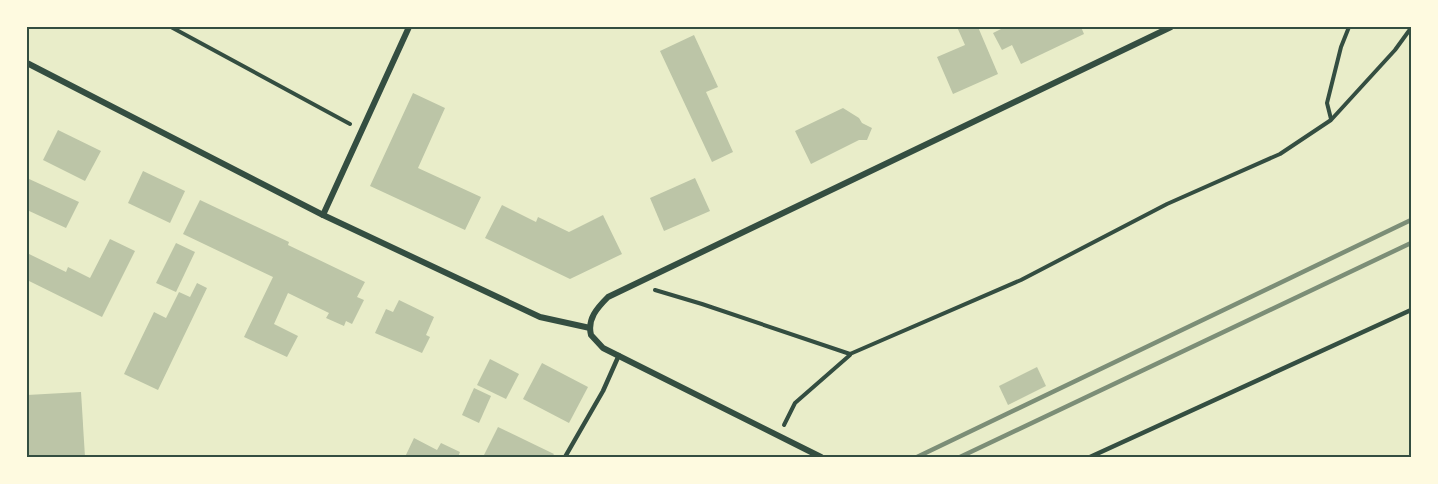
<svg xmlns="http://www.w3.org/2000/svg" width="1438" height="484" font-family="'Fira Sans Condensed',sans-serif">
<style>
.building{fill:#bcc5a7}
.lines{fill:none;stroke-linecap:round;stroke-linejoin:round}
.path{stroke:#344e41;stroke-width:4}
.service{stroke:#344e41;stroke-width:4.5}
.minor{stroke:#344e41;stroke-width:6}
.rail{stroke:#7c8e77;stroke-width:4.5}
.neatline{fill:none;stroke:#344e41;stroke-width:2}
</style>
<rect width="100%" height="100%" fill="#e9edc9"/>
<!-- building -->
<g class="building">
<path d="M957,27H978L998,74L953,94L937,57L965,45Z"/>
<path d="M1005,27H1081L1084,34L1021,64L1012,45L1002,50L993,33Z"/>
<path d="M694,35L718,87L706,92L733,152L712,162L660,51Z"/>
<path d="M413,93L445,108L418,168L481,197L465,230L370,186Z"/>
<path d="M843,108L859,118L862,123L872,128L867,140H859L811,164L795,131Z"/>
<path d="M58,130L101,151L85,181L43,160Z"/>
<path d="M143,171L185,191L170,223L128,203Z"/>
<path d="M27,178L79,202L66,228L27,210Z"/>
<path d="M695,178L710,211L664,231L650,198Z"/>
<path d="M200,200L289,242L288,245L365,282L357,297L364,300L352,324L346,321L344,326L326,318L329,313L288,293L274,324L298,336L287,357L244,337L273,277L183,234Z"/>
<path d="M502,205L536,222L538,217L569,232L603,215L622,254L570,279L485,238Z"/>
<path d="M110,239L135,251L102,317L27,280V253L66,272L68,267L90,278Z"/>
<path d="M176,243L195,252L176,292L156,283Z"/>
<path d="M197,283L207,288L158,390L124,374L154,312L166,318L179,292L190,297Z"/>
<path d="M399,300L434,317L426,335L430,337L422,353L375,333L386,309L393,312Z"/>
<path d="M490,359L519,374L506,399L477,385Z"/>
<path d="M542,363L588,387L569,423L523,399Z"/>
<path d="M1037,367L1046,386L1008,405L999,386Z"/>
<path d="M474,388L491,396L479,423L462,415Z"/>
<path d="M81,392L85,457H27V395Z"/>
<path d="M498,427L554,454L552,457H483Z"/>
<path d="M414,438L437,450L441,443L460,452L458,457H405Z"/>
</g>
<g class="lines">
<!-- path -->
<g class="path">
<path d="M171,27L350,124"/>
<path d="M1331,119L1327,103L1341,47L1349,27"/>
<path d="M655,290L702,304L850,354L1021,280L1167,204L1280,154L1331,120L1395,50L1411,28"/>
<path d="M784,425L795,403L850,355"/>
</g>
<!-- service -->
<g class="service">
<path d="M565,457L603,391L619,355"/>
<path d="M1090,457L1411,310"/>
</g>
<!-- minor -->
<g class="minor">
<path d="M27,63L323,215L540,317L590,328"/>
<path d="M323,215L409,27"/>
<path d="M821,457L603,348L591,335C587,319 597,308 608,297L1171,27"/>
</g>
<!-- rail -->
<g class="rail">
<path d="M917,457L1411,220"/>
<path d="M960,457L1411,243"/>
</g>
</g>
<!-- border -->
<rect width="1438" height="484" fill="none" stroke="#fefae0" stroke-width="57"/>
<rect x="28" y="28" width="1382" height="428" class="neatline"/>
</svg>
